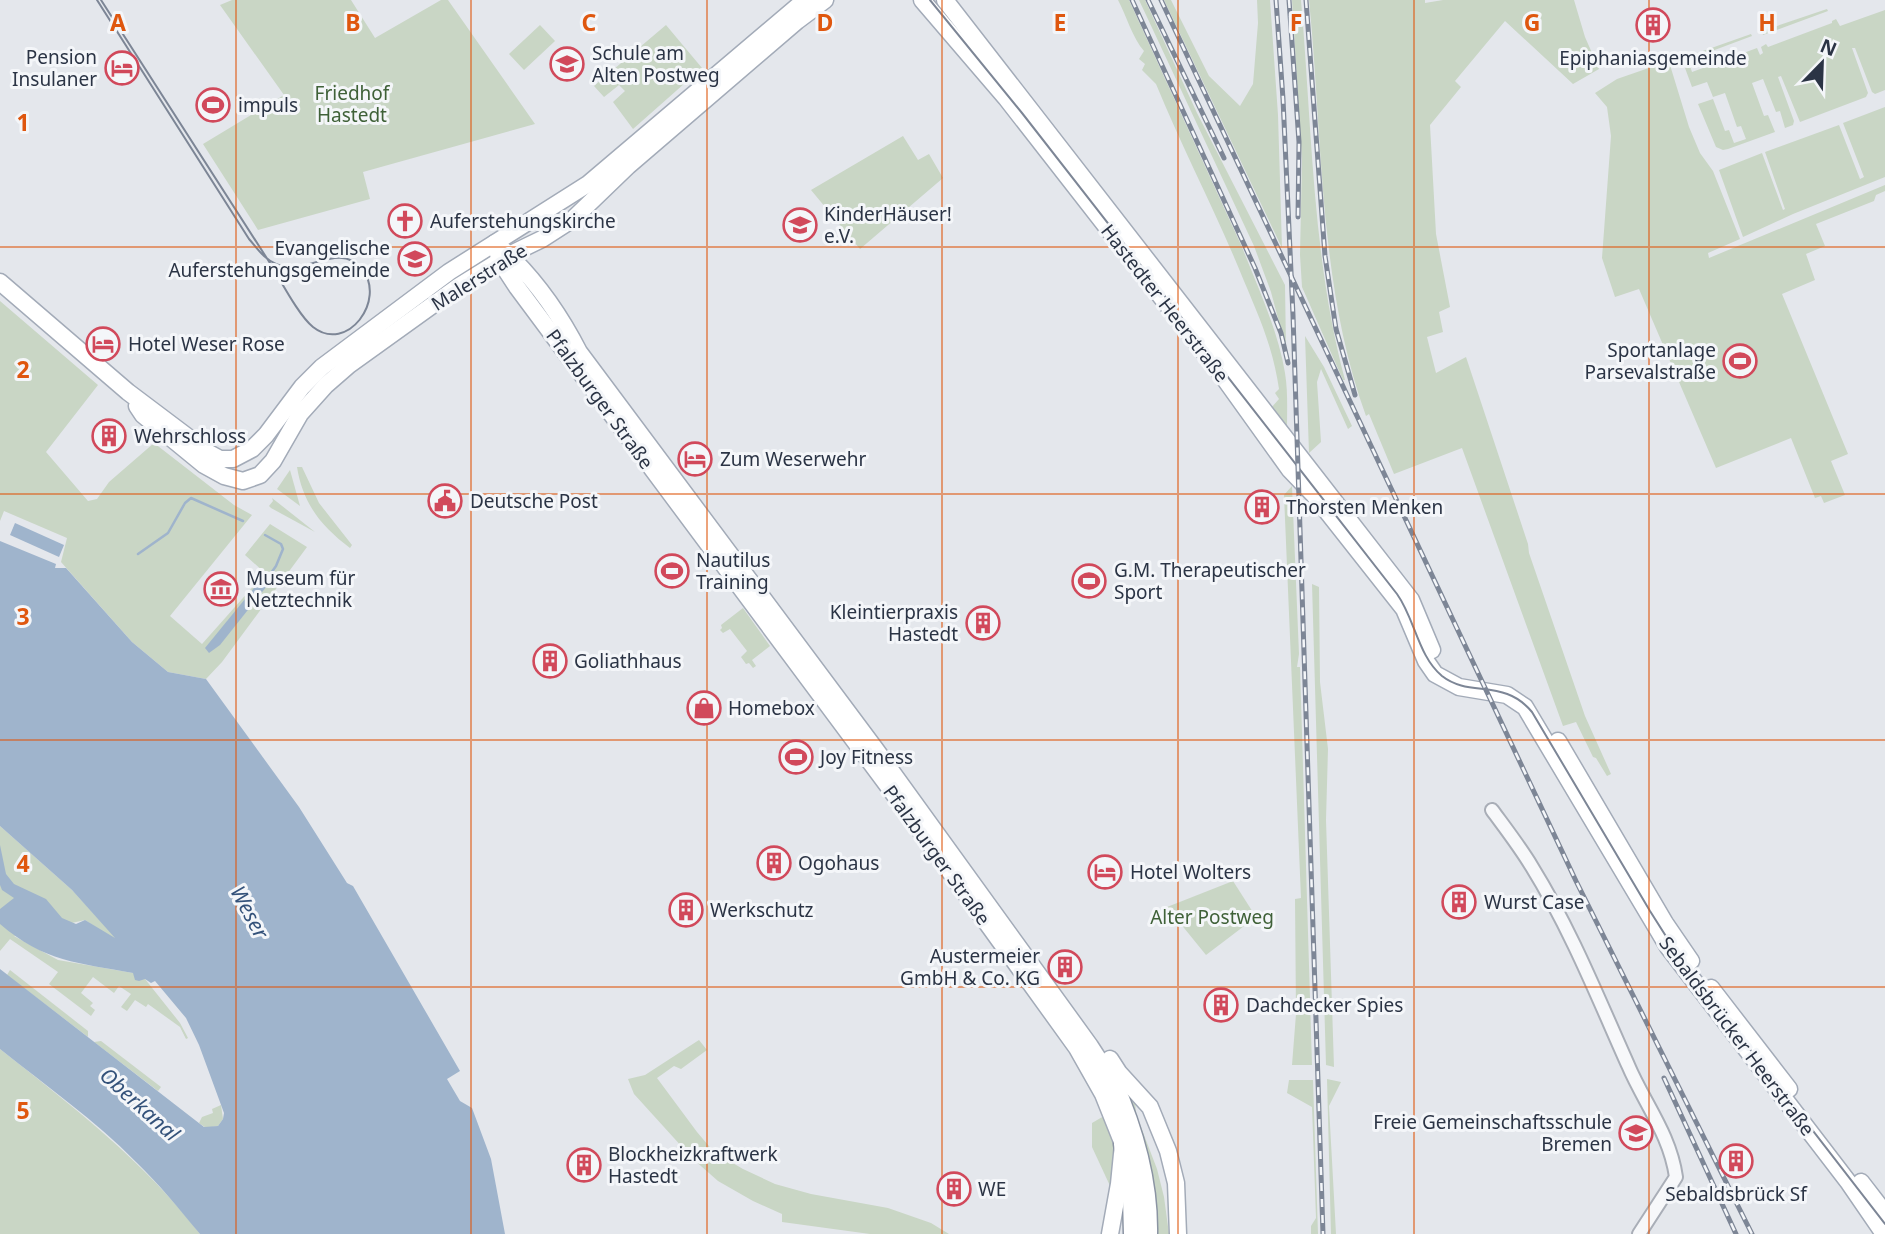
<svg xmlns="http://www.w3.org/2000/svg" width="1885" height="1234" font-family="'Noto Sans',sans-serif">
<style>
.green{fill:#c9d6c5}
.water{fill:#9fb4cc}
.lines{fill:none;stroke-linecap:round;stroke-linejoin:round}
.stream{stroke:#9fb4cc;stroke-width:2.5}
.minor-casing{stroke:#a9aeb7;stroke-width:16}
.major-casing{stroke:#a3abb8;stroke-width:19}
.highway-casing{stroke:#8b94a3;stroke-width:21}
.minor{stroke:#f7f8fa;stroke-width:12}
.major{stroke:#fff;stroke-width:16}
.highway{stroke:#fff;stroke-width:18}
.tram{stroke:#7d8696;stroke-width:2}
.rail-casing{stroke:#7d8696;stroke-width:5}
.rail{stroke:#f4f6f9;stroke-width:2.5;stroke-dasharray:8;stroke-linecap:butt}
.grid{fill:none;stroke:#df570f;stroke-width:2;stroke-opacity:0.55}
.labels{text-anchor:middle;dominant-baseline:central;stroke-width:6;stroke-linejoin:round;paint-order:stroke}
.poi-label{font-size:19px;fill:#2b3445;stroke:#f4f6f9;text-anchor:start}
.park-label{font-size:19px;fill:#3f6138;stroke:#f4f6f9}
.street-label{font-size:19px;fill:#2b3445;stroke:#f4f6f9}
.water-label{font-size:21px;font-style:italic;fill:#34527a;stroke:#f4f6f9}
.grid-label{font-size:23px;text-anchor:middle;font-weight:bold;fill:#df570f;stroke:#f4f6f9;stroke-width:6;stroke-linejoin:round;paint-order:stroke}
</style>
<rect width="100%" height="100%" fill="#e4e7ec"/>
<!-- green -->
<g class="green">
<path d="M232,0H351L375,38L441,0H448L535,124L363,172L370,199L258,230L203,144L284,95L220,5Z"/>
<path d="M1118,0H1129L1242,247C1258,288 1278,330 1285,373C1288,391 1287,410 1287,429L1271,408L1279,399L1275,393L1279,389C1273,348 1260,319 1244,281C1217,214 1183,150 1156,84L1142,70L1145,64L1139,59L1144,51C1133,39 1126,15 1118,0Z"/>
<path d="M1139,0H1145L1197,113L1285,285L1286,348L1271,292L1254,246Z"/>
<path d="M1164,0H1171L1209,76L1240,106L1253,84L1258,23L1257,0H1270L1278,115L1282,248Z"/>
<path d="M1292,0H1301C1312,127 1312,257 1345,380H1343L1302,287L1300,255L1302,160Z"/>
<path d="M1309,0H1425V3L1443,0H1574L1585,37L1599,69L1573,84L1505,21L1455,81L1461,87L1430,125L1436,234L1450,307L1439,312L1443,332L1427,337L1436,373L1466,357L1467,360L1528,544L1529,553L1585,716L1611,774L1607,776L1596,758L1593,757L1576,722L1563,726L1462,448L1394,474L1369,414L1366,416C1318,283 1323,139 1309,0Z"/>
<path d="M1827,9L1828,11L1763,35L1762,31Z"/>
<path d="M1885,10V90L1875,94L1872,92L1855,48H1852L1868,93L1866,97L1800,122L1781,76L1778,77L1794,121L1793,125L1785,128L1780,111L1776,112L1763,79L1752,83L1764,116L1768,115L1775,132L1728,149L1723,150L1716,147L1698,104L1713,99L1725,131L1729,130L1734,143L1746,139L1741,126L1737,127L1725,93L1713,97L1707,82L1692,87L1685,68L1690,66L1692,72L1757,48L1760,55L1763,53L1761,47L1766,44L1768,47L1832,23V21L1836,19L1840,26Z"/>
<path d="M540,25L555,41L524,70L509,54Z"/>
<path d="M666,25L702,68L633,129L613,102L625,91L619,85L604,97L594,86Z"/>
<path d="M1751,34L1752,36L1688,60L1683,58Z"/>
<path d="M1666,62L1670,65L1689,127L1700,153L1713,171L1740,239L1708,253L1709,258L1885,185V191L1876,195L1874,201L1816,224L1825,246L1806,254L1815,280L1782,294L1848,454L1831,461L1845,495L1824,503L1821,496L1815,498L1791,438L1716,468L1639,289L1615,297L1602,258L1611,136L1607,107L1595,93L1617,79Z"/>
<path d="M1885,107V177L1793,214L1743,237L1719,170L1762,153L1783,210L1785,209L1765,152L1839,125L1860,179L1864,177L1843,123Z"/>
<path d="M903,136L918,160L929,154L943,178L860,249L811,190Z"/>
<path d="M0,301L98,385L46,452L88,501L97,499L109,482L154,443L234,505L252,515L170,616L202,644L265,573L245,555L270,524L307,547L222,662L206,679L168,672L132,642L61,562L67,538L4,511L0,521Z"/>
<path d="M1305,336L1324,367L1352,426L1348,429L1321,369L1317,382L1321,442L1309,453Z"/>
<path d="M297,467H302L319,503L352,545L350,548C321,526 303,504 297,467Z"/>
<path d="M290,470L300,506L277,489Z"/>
<path d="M1292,486L1299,654L1297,667H1300L1312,1065H1292L1296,1014L1295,899L1301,898L1284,495Z"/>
<path d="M272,498L315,532L271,508L269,506L273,501Z"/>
<path d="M1312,584L1319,587L1320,682L1328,749L1326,820L1334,1067L1326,1065Z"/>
<path d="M743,608L770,646L752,660L756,666L753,668L749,663L746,664L741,657L747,651L730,629L723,633L720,630L722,628L721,625Z"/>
<path d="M0,826L72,890L116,938L115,940L85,920L14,936L58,960L133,973L145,979L180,1023L188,1038L186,1039L180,1027L148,1004L146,1007L135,1000L127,1011L121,1007L131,994L119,986L114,993L93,977L81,993L93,1003L90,1006L95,1010L91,1016L49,984L58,972L10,939L0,951Z"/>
<path d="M1233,881L1256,917L1206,955L1167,907Z"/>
<path d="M10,970L88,1031V1037L7,975Z"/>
<path d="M699,1040L707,1050L681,1069L674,1066L657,1078L697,1132L714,1152L743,1169L775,1184L811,1194L888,1208L931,1223L949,1234H870L782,1222V1214L753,1201L718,1181L693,1159L634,1094L628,1079L645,1075Z"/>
<path d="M101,1041L161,1087L158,1091L94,1042Z"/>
<path d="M0,1049C72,1106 144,1161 200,1234H0Z"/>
<path d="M1115,1073L1135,1100L1136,1114L1157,1169L1164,1197L1169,1234H1154Z"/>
<path d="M1327,1079L1341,1082L1329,1106L1336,1234H1331Z"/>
<path d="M1289,1080H1313L1318,1234H1311V1226L1316,1218L1312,1107L1287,1093Z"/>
<path d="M221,1105L223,1119L218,1126L206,1128L199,1123L202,1117L213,1113L212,1109Z"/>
<path d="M1104,1116L1115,1151L1111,1188L1092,1147V1123Z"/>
</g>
<!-- water -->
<g class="water">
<path d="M15,523L64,545L59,557L10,535Z"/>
<path d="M0,541L56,564L55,568H66L132,642L168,672L206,679L299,807L347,883L353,886L460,1071L447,1079L460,1101L472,1108L491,1159L505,1234H200C179,1209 160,1185 136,1162C95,1120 46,1086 0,1049V969L204,1127L218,1126L223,1119L224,1113L199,1045L186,1018L155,981L151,983L145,979L139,981L135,980L133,973C79,963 44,962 0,924V909L14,898L2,890L0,885V845L6,874L14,884L46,899L62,918L76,924L85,920L115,938L72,890L0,826Z"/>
<path d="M258,583H264L267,586L220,645L209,653L205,648Z"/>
</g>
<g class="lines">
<!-- stream -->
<g class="stream">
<path d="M138,554L168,533L185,503L191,498L243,521"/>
<path d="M264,583L276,566L283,549L281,544L265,535"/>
</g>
<defs>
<path id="minor" d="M1492,810C1506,829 1520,847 1532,867C1571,930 1598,998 1628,1065C1644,1103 1670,1134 1676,1177L1639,1234"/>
<g id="major">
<path d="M922,0L1006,98L1219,371L1290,470L1314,495L1404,609L1426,661L1435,674L1459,687L1507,695L1525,707L1668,947L1849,1183L1884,1234"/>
<path d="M945,0L1411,600L1432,650"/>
<path d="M495,243L500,261L517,287L891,790L1077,1048L1103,1094L1123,1144L1119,1184L1110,1234"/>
<path d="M499,246C532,275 559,313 579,352L876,750L1090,1046L1112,1080"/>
<path d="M0,282L128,392L209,453L220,459H233L252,449L266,435L302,387L322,367L449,272L588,184L805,0"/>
<path d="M137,406L143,415L204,465L224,476L243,481L260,475L273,461L300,414L326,385L349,365L459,286L509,255L542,239L573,219L628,166L797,21L825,0"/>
<path d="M1558,741L1665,923L1691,961"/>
<path d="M1711,988L1789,1089"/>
<path d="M1110,1059L1119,1073L1150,1107L1168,1151L1176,1183L1178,1234"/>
<path d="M1861,1182L1885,1213"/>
</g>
<g id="highway">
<path d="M1112,1080C1134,1129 1149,1180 1148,1234"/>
<path d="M1123,1144L1132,1197L1133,1234"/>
</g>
</defs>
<!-- minor casing -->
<use href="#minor" class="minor-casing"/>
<!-- major casing -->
<use href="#major" class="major-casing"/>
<!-- highway casing -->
<use href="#highway" class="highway-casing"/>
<!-- minor -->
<use href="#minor" class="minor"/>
<!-- major -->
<use href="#major" class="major"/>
<!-- highway -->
<use href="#highway" class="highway"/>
<!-- tram -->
<g class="tram">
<path d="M97,0L249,239C257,248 264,259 276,264C304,278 338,240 362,269C387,300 347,354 313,327C298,315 279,277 268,260L101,0"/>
<path d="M930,0L1022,113L1397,594C1415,619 1418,656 1442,676C1470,698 1504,678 1532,712L1650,911L1681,960L1885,1224"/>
</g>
<defs>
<g id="rail">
<path d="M1132,0L1255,268L1281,333L1288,363"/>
<path d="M1148,0L1224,158"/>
<path d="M1161,0L1576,881L1752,1234"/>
<path d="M1276,0L1283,99L1293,315L1323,1234"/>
<path d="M1289,0L1299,142L1298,217"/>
<path d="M1306,0L1325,256L1336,329L1355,395"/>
<path d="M1664,1078L1736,1234"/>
</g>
</defs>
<!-- rail casing -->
<use href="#rail" class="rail-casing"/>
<!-- rail -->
<use href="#rail" class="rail"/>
</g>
<!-- grid -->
<path class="grid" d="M236,0V1234M471,0V1234M707,0V1234M942,0V1234M1178,0V1234M1414,0V1234M1649,0V1234M0,247H1885M0,494H1885M0,740H1885M0,987H1885"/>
<!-- icons -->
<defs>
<symbol id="building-ring" viewBox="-11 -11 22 22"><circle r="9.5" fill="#f4f6f9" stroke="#d1495b" stroke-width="1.5"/><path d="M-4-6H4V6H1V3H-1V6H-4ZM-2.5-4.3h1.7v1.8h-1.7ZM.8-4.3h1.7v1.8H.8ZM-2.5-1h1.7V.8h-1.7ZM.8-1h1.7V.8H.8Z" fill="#d1495b"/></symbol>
<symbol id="school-ring" viewBox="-11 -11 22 22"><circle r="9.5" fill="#f4f6f9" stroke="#d1495b" stroke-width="1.5"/><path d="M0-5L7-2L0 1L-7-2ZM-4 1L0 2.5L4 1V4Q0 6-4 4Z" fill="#d1495b"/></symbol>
<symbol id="hotel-ring" viewBox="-11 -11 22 22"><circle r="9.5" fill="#f4f6f9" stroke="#d1495b" stroke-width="1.5"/><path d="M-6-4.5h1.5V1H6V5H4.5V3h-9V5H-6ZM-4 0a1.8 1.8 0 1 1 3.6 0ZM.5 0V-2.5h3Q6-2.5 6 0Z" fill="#d1495b"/></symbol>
<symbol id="stadium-ring" viewBox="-11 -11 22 22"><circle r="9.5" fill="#f4f6f9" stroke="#d1495b" stroke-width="1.5"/><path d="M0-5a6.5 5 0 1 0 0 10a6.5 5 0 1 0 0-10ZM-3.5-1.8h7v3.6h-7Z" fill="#d1495b"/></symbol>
<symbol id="church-ring" viewBox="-11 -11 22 22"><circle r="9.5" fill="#f4f6f9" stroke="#d1495b" stroke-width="1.5"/><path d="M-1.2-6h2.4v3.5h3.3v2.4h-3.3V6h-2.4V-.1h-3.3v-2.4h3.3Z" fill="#d1495b"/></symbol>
<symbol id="civic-ring" viewBox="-11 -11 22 22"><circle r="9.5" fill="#f4f6f9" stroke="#d1495b" stroke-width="1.5"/><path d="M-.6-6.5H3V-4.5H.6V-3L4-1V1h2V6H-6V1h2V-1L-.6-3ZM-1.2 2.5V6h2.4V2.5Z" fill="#d1495b"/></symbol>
<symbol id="museum-ring" viewBox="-11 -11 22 22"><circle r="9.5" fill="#f4f6f9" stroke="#d1495b" stroke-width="1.5"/><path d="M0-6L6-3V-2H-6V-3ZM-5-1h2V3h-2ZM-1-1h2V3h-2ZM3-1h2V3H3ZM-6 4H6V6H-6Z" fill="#d1495b"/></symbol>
<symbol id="shop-ring" viewBox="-11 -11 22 22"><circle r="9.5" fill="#f4f6f9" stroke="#d1495b" stroke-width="1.5"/><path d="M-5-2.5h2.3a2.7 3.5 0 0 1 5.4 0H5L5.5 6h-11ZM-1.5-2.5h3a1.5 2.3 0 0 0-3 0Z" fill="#d1495b"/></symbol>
</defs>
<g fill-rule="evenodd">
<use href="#building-ring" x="1634" y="6" width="38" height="38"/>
<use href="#school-ring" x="548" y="45" width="38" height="38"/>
<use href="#hotel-ring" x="103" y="49" width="38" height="38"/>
<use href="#stadium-ring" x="194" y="86" width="38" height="38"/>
<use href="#church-ring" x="386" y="202" width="38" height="38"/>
<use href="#school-ring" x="781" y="206" width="38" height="38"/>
<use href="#school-ring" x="396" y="240" width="38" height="38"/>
<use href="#hotel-ring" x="84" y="325" width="38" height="38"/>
<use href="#stadium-ring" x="1721" y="342" width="38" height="38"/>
<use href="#building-ring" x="90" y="417" width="38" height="38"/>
<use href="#hotel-ring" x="676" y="440" width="38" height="38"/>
<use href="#civic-ring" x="426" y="482" width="38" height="38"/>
<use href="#building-ring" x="1243" y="488" width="38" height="38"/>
<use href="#stadium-ring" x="653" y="552" width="38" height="38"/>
<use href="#stadium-ring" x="1070" y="562" width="38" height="38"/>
<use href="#museum-ring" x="202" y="570" width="38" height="38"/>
<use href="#building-ring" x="964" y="604" width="38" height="38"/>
<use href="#building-ring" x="531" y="642" width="38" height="38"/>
<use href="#shop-ring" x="685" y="689" width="38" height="38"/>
<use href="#stadium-ring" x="777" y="738" width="38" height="38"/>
<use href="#building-ring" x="755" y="844" width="38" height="38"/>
<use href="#hotel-ring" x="1086" y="853" width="38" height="38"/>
<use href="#building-ring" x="1440" y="883" width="38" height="38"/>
<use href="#building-ring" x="667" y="891" width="38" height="38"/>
<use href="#building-ring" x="1046" y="948" width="38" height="38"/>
<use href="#building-ring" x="1202" y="986" width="38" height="38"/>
<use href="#school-ring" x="1617" y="1114" width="38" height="38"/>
<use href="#building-ring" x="1717" y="1142" width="38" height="38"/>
<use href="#building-ring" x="565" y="1146" width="38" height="38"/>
<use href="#building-ring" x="935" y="1170" width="38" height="38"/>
</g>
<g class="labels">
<!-- poi labels -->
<g class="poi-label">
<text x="592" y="53">Schule am<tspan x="592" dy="22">Alten Postweg</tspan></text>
<text x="97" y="57" text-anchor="end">Pension<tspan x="97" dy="22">Insulaner</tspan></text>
<text x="1653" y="58" text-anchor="middle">Epiphaniasgemeinde</text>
<text x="238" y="105">impuls</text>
<text x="824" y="214">KinderHäuser!<tspan x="824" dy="22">e.V.</tspan></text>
<text x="430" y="221">Auferstehungskirche</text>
<text x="390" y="248" text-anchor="end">Evangelische<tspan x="390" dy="22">Auferstehungsgemeinde</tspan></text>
<text x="128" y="344">Hotel Weser Rose</text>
<text x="1716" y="350" text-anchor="end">Sportanlage<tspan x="1716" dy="22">Parsevalstraße</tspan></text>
<text x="134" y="436">Wehrschloss</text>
<text x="720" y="459">Zum Weserwehr</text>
<text x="470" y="501">Deutsche Post</text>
<text x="1286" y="507">Thorsten Menken</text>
<text x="696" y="560">Nautilus<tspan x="696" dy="22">Training</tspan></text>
<text x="1114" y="570">G.M. Therapeutischer<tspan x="1114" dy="22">Sport</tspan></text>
<text x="246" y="578">Museum für<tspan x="246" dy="22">Netztechnik</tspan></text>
<text x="958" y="612" text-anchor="end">Kleintierpraxis<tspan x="958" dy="22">Hastedt</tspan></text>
<text x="574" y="661">Goliathhaus</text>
<text x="728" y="708">Homebox</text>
<text x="820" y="757">Joy Fitness</text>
<text x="798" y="863">Ogohaus</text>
<text x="1130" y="872">Hotel Wolters</text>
<text x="1484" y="902">Wurst Case</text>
<text x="710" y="910">Werkschutz</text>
<text x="1040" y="956" text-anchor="end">Austermeier<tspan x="1040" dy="22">GmbH &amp; Co. KG</tspan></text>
<text x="1246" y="1005">Dachdecker Spies</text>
<text x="1612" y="1122" text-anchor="end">Freie Gemeinschaftsschule<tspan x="1612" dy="22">Bremen</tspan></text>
<text x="608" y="1154">Blockheizkraftwerk<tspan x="608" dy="22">Hastedt</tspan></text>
<text x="978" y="1189">WE</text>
<text x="1736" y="1194" text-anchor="middle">Sebaldsbrück Sf</text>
</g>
<!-- park labels -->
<g class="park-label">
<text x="352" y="93">Friedhof<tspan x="352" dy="22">Hastedt</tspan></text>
<text x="1212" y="917">Alter Postweg</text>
</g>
<!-- street labels -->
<g class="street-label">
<text transform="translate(479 277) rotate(-32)">Malerstraße</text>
<text transform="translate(1165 303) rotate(52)">Hastedter Heerstraße</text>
<text transform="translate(600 399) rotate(54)">Pfalzburger Straße</text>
<text transform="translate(937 855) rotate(54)">Pfalzburger Straße</text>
<text transform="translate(1737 1036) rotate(53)">Sebaldsbrücker Heerstraße</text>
</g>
<!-- water labels -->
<g class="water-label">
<text transform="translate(250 912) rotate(62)">Weser</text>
<text transform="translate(140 1104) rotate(42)">Oberkanal</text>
</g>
</g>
<g class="grid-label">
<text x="118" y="31">A</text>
<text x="353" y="31">B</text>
<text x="589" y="31">C</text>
<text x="825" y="31">D</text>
<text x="1060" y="31">E</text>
<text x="1296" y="31">F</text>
<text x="1532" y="31">G</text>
<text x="1767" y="31">H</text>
<text x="23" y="131">1</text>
<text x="23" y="378">2</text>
<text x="23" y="625">3</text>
<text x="23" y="872">4</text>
<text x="23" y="1119">5</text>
</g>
<!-- north arrow -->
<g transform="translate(1822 63) rotate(23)" stroke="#f4f6f9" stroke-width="5" paint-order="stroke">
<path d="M0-5L12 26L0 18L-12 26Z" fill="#2b3445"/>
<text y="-10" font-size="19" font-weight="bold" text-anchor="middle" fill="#2b3445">N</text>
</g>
</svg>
